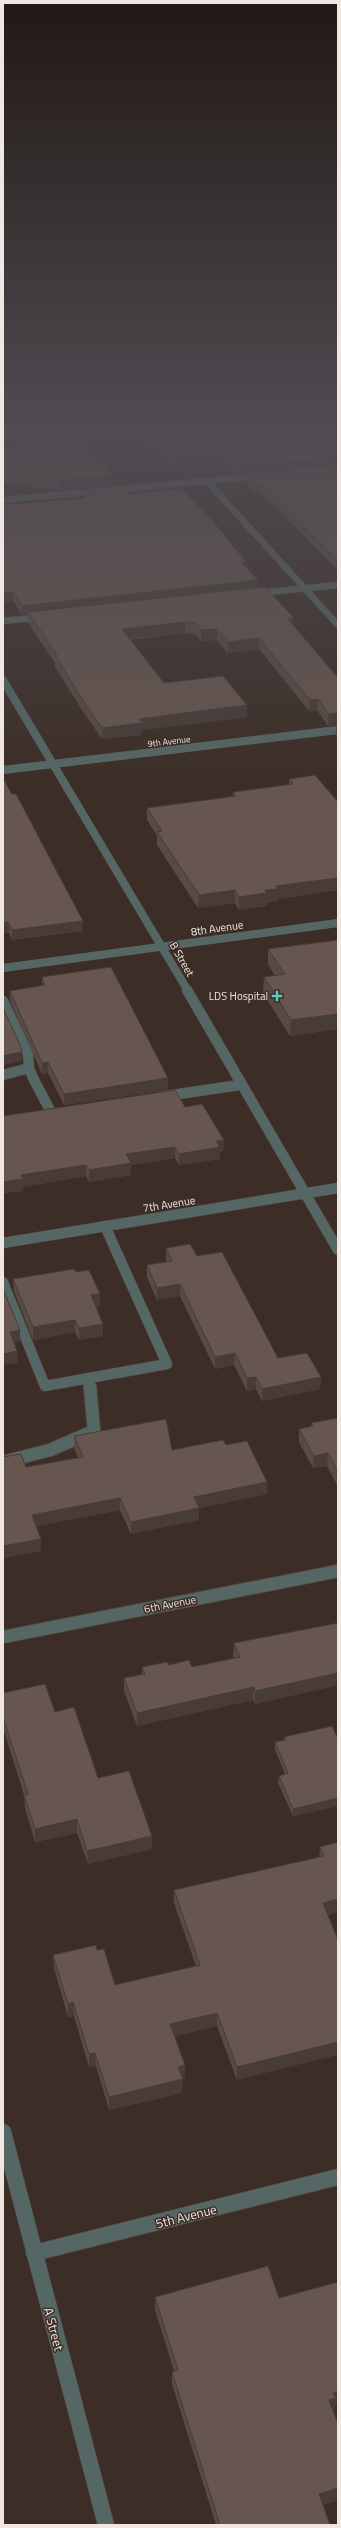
<svg xmlns="http://www.w3.org/2000/svg" width="341" height="2528" font-family="'Titillium Web',sans-serif">
<style>
.lines{fill:none;stroke-linecap:round;stroke-linejoin:round}
.service-far1-casing{stroke:#594c45;stroke-width:11}
.service-casing{stroke:#594c45;stroke-width:14}
.minor-far4-casing{stroke:#594c45;stroke-width:7}
.minor-far3-casing{stroke:#594c45;stroke-width:8}
.minor-far2-casing{stroke:#594c45;stroke-width:11}
.minor-far1-casing{stroke:#594c45;stroke-width:14}
.minor-casing{stroke:#594c45;stroke-width:17}
.tertiary-far2-casing{stroke:#594c45;stroke-width:7}
.tertiary-far1-casing{stroke:#594c45;stroke-width:8}
.tertiary-casing{stroke:#594c45;stroke-width:11}
.service-far1{stroke:#556765;stroke-width:10}
.service{stroke:#556765;stroke-width:12}
.minor-far4{stroke:#556765;stroke-width:6}
.minor-far3{stroke:#556765;stroke-width:8}
.minor-far2{stroke:#556765;stroke-width:10}
.minor-far1{stroke:#556765;stroke-width:12}
.minor{stroke:#556765;stroke-width:16}
.tertiary-far2{stroke:#556765;stroke-width:6}
.tertiary-far1{stroke:#556765;stroke-width:8}
.tertiary{stroke:#556765;stroke-width:10}
.wall{fill:#584a44}
.shaded-wall{fill:#473c37}
.building{fill:#66564f;stroke:#473c37}
.poi-dot{fill:#56cec4;stroke:#3c2e27;stroke-width:1.5}
.labels{text-anchor:middle;dominant-baseline:central;stroke-width:3;stroke-linejoin:round;paint-order:stroke}
.far-street-label{font-size:9px;fill:#f0e7e2;stroke:#3c2e27}
.street-label{font-size:11px;fill:#f0e7e2;stroke:#3c2e27}
.poi-label{font-size:11px;fill:#f0e7e2;stroke:#3c2e27;text-anchor:end}
.near-street-label{font-size:13px;fill:#f0e7e2;stroke:#3c2e27}
</style>
<rect width="100%" height="100%" fill="#3c2e27"/>
<g class="lines">
<defs>
<g id="service-far1">
<path d="M3,1001L28,1054L29,1068L33,1078L52,1114"/>
<path d="M3,1075L29,1068"/>
<path d="M165,1096L240,1085"/>
<path d="M3,1282L45,1386L167,1364L105,1226"/>
<path d="M89,1378L90,1388"/>
</g>
<path id="service" d="M3,1462L50,1450L94,1431L90,1387"/>
<g id="minor-far4">
<path d="M207,481L338,625"/>
<path d="M258,593L338,585"/>
<path d="M3,621L42,617"/>
</g>
<g id="minor-far3">
<path d="M3,770L338,730"/>
<path d="M3,968L338,923"/>
</g>
<path id="minor-far2" d="M3,1243L338,1188"/>
<path id="minor-far1" d="M3,1637L338,1571"/>
<g id="minor">
<path d="M3,2132L106,2525"/>
<path d="M34,2253L338,2177"/>
</g>
<path id="tertiary-far2" d="M3,500L258,476"/>
<path id="tertiary-far1" d="M3,680L188,991"/>
<path id="tertiary" d="M187,990L338,1250"/>
</defs>
<!-- service-far1 casing -->
<use href="#service-far1" class="service-far1-casing"/>
<!-- service casing -->
<use href="#service" class="service-casing"/>
<!-- minor-far4 casing -->
<use href="#minor-far4" class="minor-far4-casing"/>
<!-- minor-far3 casing -->
<use href="#minor-far3" class="minor-far3-casing"/>
<!-- minor-far2 casing -->
<use href="#minor-far2" class="minor-far2-casing"/>
<!-- minor-far1 casing -->
<use href="#minor-far1" class="minor-far1-casing"/>
<!-- minor casing -->
<use href="#minor" class="minor-casing"/>
<!-- tertiary-far2 casing -->
<use href="#tertiary-far2" class="tertiary-far2-casing"/>
<!-- tertiary-far1 casing -->
<use href="#tertiary-far1" class="tertiary-far1-casing"/>
<!-- tertiary casing -->
<use href="#tertiary" class="tertiary-casing"/>
<!-- service-far1 -->
<use href="#service-far1" class="service-far1"/>
<!-- service -->
<use href="#service" class="service"/>
<!-- minor-far4 -->
<use href="#minor-far4" class="minor-far4"/>
<!-- minor-far3 -->
<use href="#minor-far3" class="minor-far3"/>
<!-- minor-far2 -->
<use href="#minor-far2" class="minor-far2"/>
<!-- minor-far1 -->
<use href="#minor-far1" class="minor-far1"/>
<!-- minor -->
<use href="#minor" class="minor"/>
<!-- tertiary-far2 -->
<use href="#tertiary-far2" class="tertiary-far2"/>
<!-- tertiary-far1 -->
<use href="#tertiary-far1" class="tertiary-far1"/>
<!-- tertiary -->
<use href="#tertiary" class="tertiary"/>
</g>
<!-- wall -->
<g class="wall">
<path d="M134,430H338V465L237,474L224,461L171,466Z"/>
<path d="M3,452L112,475V485L61,490L3,483Z"/>
<path d="M338,465V569H337L258,490L255,493L245,482V474Z"/>
<path d="M128,494L246,568L258,580L257,587L294,618V626L338,678V739L336,736V725L328,726L317,710L309,711L259,649L228,653L217,640L201,641L195,634L185,633L130,640L164,683L247,705V717L142,730V735L102,739L82,710L55,667V663L28,623V614H22L13,601L3,602V505L86,498Z"/>
<path d="M289,779L338,802V890L278,899V901L267,903V906L239,910L235,903L198,908L157,845V836L147,820V808L233,797V792L289,785Z"/>
<path d="M3,780L83,931L12,940L9,933H3Z"/>
<path d="M338,940V1029L290,1036L263,993L264,977L275,976L268,964V949Z"/>
<path d="M42,977L168,1078V1090L64,1105L48,1073L42,1074L10,1001V991L42,986Z"/>
<path d="M185,1107L224,1140L223,1151L220,1152V1159L179,1165L175,1158L131,1165V1175L89,1182L86,1176L23,1187V1191L3,1193Z"/>
<path d="M166,1248L197,1256L278,1358L321,1377L320,1389L262,1401L256,1389L247,1391L234,1365L215,1369L180,1296L157,1300L147,1277V1265L167,1262L166,1260Z"/>
<path d="M76,1272L100,1306L96,1307L103,1324V1336L79,1340L75,1332L33,1340L14,1291L13,1279Z"/>
<path d="M338,1418V1487L327,1466L313,1468L299,1442V1429L311,1426V1423Z"/>
<path d="M166,1419L172,1450L223,1440L226,1445L247,1441L267,1482V1494L199,1508V1520L131,1534L120,1510L36,1526L41,1539V1551L3,1558V1457L21,1454L26,1467L78,1458L74,1448V1436Z"/>
<path d="M338,1623V1685L255,1704L253,1700L137,1726L124,1691V1678L142,1674V1667L169,1665L192,1667L234,1658L233,1656L234,1643Z"/>
<path d="M3,1693L55,1712L98,1778L152,1836V1849L88,1864L77,1833L35,1842L25,1808L24,1795L3,1728Z"/>
<path d="M284,1737L338,1739V1806L293,1816L278,1783L279,1776L285,1774L275,1750V1742L284,1740Z"/>
<path d="M338,1842V1912L328,1915L237,2080L217,2026L175,2036L185,2079H182V2093L109,2110L96,2066L89,2067L74,2016L68,2017L54,1968L53,1955L97,1950L115,1985L196,1966L174,1903V1890L319,1858L320,1847Z"/>
<path d="M338,2282V2404L335,2405V2411H333L338,2424V2500L323,2505L330,2525H216L172,2384V2372L174,2371L155,2310V2297L279,2298Z"/>
</g>
<!-- shaded-wall -->
<g class="shaded-wall">
<path d="M224,453V461L171,466V458Z"/>
<path d="M338,457V465L237,474V466Z"/>
<path d="M112,475V485L61,490V480Z"/>
<path d="M258,482V490L255,493V485Z"/>
<path d="M241,562H246V570Z"/>
<path d="M258,580L257,589L28,612V614H22V606Z"/>
<path d="M13,592V601L3,602V593Z"/>
<path d="M294,618V629L288,619Z"/>
<path d="M185,622V633L122,640V629Z"/>
<path d="M217,629V640L201,641V630Z"/>
<path d="M259,638V649L228,653V642Z"/>
<path d="M318,699L317,710L309,711L310,700Z"/>
<path d="M247,705V717L142,730V735L102,739V728L139,719Z"/>
<path d="M338,713V725L336,724V725L328,726L329,714Z"/>
<path d="M338,878V890L278,899V901L267,903V906L239,910V897L276,886Z"/>
<path d="M235,890V903L198,908L199,895Z"/>
<path d="M83,921V931L12,940V930Z"/>
<path d="M8,922L9,933H3V923Z"/>
<path d="M338,1014V1029L290,1036L291,1020Z"/>
<path d="M22,1052V1061L3,1065V1056Z"/>
<path d="M48,1062V1073L42,1074V1063Z"/>
<path d="M168,1078V1090L64,1105V1094Z"/>
<path d="M224,1140L223,1151L220,1152V1159L179,1165V1154L216,1141Z"/>
<path d="M175,1147V1158L131,1165V1175L89,1182V1170L126,1154Z"/>
<path d="M86,1165V1176L23,1187V1191L3,1193V1182L21,1175Z"/>
<path d="M180,1284V1296L157,1300V1288Z"/>
<path d="M100,1294V1306L91,1308V1295Z"/>
<path d="M75,1320V1332L33,1340V1327Z"/>
<path d="M103,1324V1336L79,1340V1328Z"/>
<path d="M20,1330V1342L10,1344V1332Z"/>
<path d="M17,1351L18,1363L3,1365V1354Z"/>
<path d="M235,1353L234,1365L215,1369V1357Z"/>
<path d="M256,1377V1389L247,1391V1378Z"/>
<path d="M321,1377L320,1389L262,1401V1389Z"/>
<path d="M328,1453L327,1466L313,1468L314,1456Z"/>
<path d="M267,1482V1494L199,1508V1520L131,1534V1522L194,1497Z"/>
<path d="M120,1498V1510L33,1527L32,1515Z"/>
<path d="M41,1539V1551L3,1558V1546Z"/>
<path d="M338,1673V1685L255,1704V1691Z"/>
<path d="M254,1687L253,1700L137,1726V1713Z"/>
<path d="M338,1798V1806L293,1816V1809Z"/>
<path d="M77,1819V1833L35,1842V1829Z"/>
<path d="M152,1836V1849L88,1864L87,1851Z"/>
<path d="M338,1899V1912L322,1916L323,1903Z"/>
<path d="M73,2002L74,2016L68,2017V2004Z"/>
<path d="M217,2013V2026L170,2037V2024Z"/>
<path d="M338,2042V2055L237,2080V2067Z"/>
<path d="M95,2053L96,2066L89,2067V2054Z"/>
<path d="M185,2065V2079L178,2080V2067Z"/>
<path d="M183,2079L182,2093L109,2110V2097Z"/>
<path d="M338,2391V2404L335,2405V2411L328,2413L329,2400L333,2393Z"/>
<path d="M338,2488V2500L318,2506L319,2494Z"/>
</g>
<!-- building -->
<g class="building">
<path d="M142,430H338V457L237,466L224,453L171,458Z"/>
<path d="M71,433L112,475L61,480L3,473V452Z"/>
<path d="M338,465V560L258,482L255,485L245,474Z"/>
<path d="M120,486L128,494L181,488L212,520L246,562H241L258,580L22,606L13,592L3,593V505L86,498V489Z"/>
<path d="M265,587L294,618L288,619L338,678V713L329,714L318,699L310,700L259,638L228,642L217,629L201,630L195,623L185,622L122,629L164,683L223,676L247,705L139,719L142,723L102,728L82,699L55,655H57L28,612Z"/>
<path d="M315,775L338,802V878L276,886L278,889L265,890L267,893L239,897L235,890L199,895L157,832L162,831L147,808L236,796L233,792L293,784L289,779Z"/>
<path d="M3,780H4L12,794H16L83,921L12,930L8,922L3,923Z"/>
<path d="M338,940V1014L291,1020L264,977L285,974L268,949Z"/>
<path d="M111,967L168,1078L64,1094L48,1062L42,1063L10,991L45,985L42,977Z"/>
<path d="M3,1008L21,1047L22,1052L3,1056Z"/>
<path d="M175,1090L185,1107L202,1104L224,1140L216,1141L220,1147L179,1154L175,1147L126,1154L131,1163L89,1170L86,1165L21,1175L23,1179L3,1182V1116Z"/>
<path d="M190,1244L197,1256L222,1252L278,1358L307,1353L321,1377L262,1389L256,1377L247,1378L235,1353L215,1357L180,1284L157,1288L147,1265L172,1261L166,1248Z"/>
<path d="M74,1269L76,1272L89,1270L100,1294L91,1295L103,1324L79,1328L75,1320L33,1327L13,1279Z"/>
<path d="M3,1289L20,1330L10,1332L17,1351L3,1354Z"/>
<path d="M338,1418V1472L328,1453L314,1456L299,1429L313,1426L311,1423Z"/>
<path d="M166,1419L172,1450L223,1440L226,1445L247,1441L267,1482L194,1497L199,1508L131,1522L120,1498L32,1515L41,1539L3,1546V1457L21,1454L26,1467L83,1457L74,1436Z"/>
<path d="M338,1623V1673L255,1691L254,1687L137,1713L124,1678L145,1674L142,1667L167,1662L169,1665L189,1660L192,1667L240,1657L234,1643Z"/>
<path d="M45,1684L55,1712L74,1707L98,1778L129,1771L152,1836L87,1851L77,1819L35,1829L24,1795L28,1794L3,1717V1693Z"/>
<path d="M332,1726L338,1739V1798L293,1809L279,1776L288,1773L275,1742L286,1740L284,1737Z"/>
<path d="M338,1842V1899L323,1903L338,1940V2042L237,2067L217,2013L170,2024L185,2065L178,2067L183,2079L109,2097L95,2053L89,2054L73,2002L68,2004L53,1955L96,1945L97,1950L104,1949L115,1985L200,1965L174,1890L324,1856L320,1847Z"/>
<path d="M268,2266L279,2298L338,2282V2391L333,2393L336,2398L329,2400L338,2424V2488L319,2494L330,2525H220L172,2372L178,2370L155,2297Z"/>
</g>
<!-- sky -->
<linearGradient id="sky" x2="0" y2="1"><stop stop-color="#211915"/><stop offset="0.55" stop-color="#504c52"/><stop offset="1" stop-color="#504c52" stop-opacity="0"/></linearGradient>
<rect width="341" height="784" fill="url(#sky)"/>
<!-- markers -->
<path class="poi-dot" d="M275 990h4v4h4v4h-4v4h-4v-4h-4v-4h4z"/>
<g class="labels">
<!-- far-street labels -->
<g class="far-street-label">
<text transform="translate(169 741) rotate(-7)">9th Avenue</text>
</g>
<!-- street labels -->
<g class="street-label">
<text transform="translate(217 928) rotate(-8)">8th Avenue</text>
<text transform="translate(182 959) rotate(60)">B Street</text>
<text transform="translate(169 1204) rotate(-9)">7th Avenue</text>
<text transform="translate(170 1604) rotate(-11)">6th Avenue</text>
</g>
<!-- poi labels -->
<g class="poi-label">
<text x="268" y="996">LDS Hospital</text>
</g>
<!-- near-street labels -->
<g class="near-street-label">
<text transform="translate(186 2216) rotate(-14)">5th Avenue</text>
<text transform="translate(54 2329) rotate(75)">A Street</text>
</g>
</g>
<!-- border -->
<rect width="341" height="2528" fill="none" stroke="#f0e7e2" stroke-width="8"/>
</svg>
